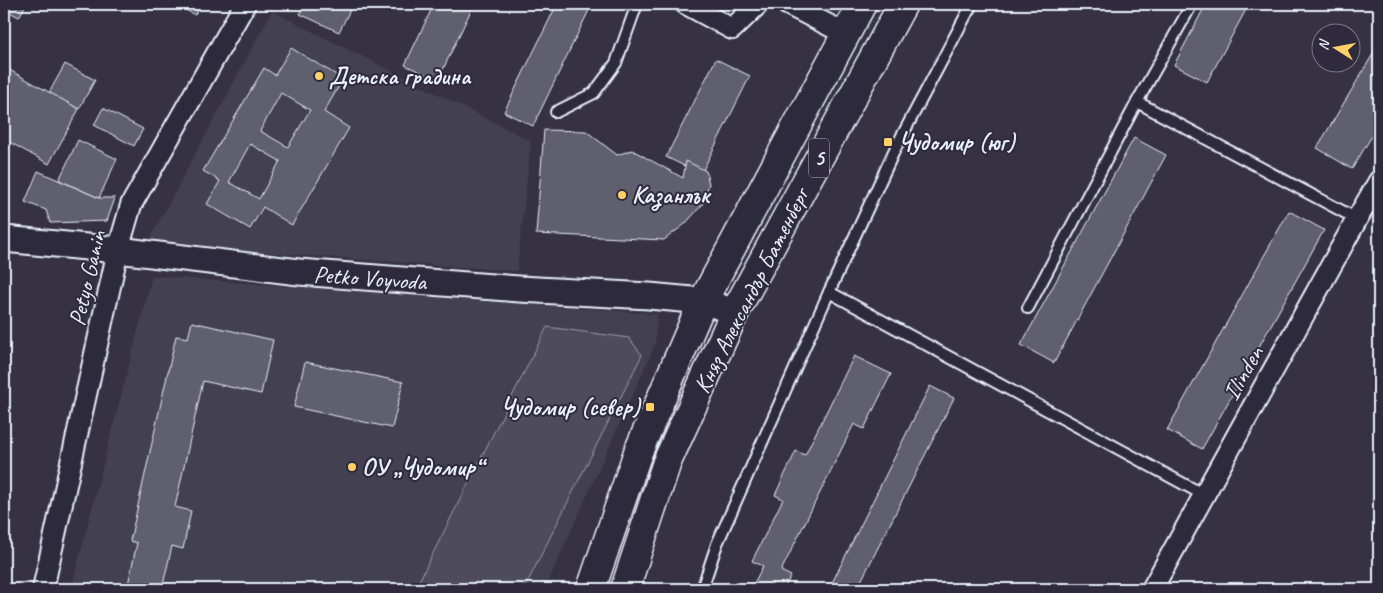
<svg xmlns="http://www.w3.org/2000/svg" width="1383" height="593" font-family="Caveat,sans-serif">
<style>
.built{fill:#433f51}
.green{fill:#4d4b5c;stroke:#9a9eaa}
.building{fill:#605e6e;stroke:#e8f1f8;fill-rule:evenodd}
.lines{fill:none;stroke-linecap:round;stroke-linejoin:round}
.service-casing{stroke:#e8f1f8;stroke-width:14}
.minor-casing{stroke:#e8f1f8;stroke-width:24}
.tertiary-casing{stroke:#e8f1f8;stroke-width:29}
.primary-casing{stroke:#e8f1f8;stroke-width:31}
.service{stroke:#2f2a3d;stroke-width:10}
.minor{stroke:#2f2a3d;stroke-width:20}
.tertiary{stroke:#2f2a3d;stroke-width:25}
.primary{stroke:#2f2a3d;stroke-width:28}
.poi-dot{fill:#ffd166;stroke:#2f2a3d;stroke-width:2}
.labels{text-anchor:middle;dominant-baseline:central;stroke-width:4;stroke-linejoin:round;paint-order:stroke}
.shield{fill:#2f2a3d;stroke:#b0b5c0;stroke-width:1}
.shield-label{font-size:22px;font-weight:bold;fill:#e8f1f8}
.poi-label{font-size:24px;font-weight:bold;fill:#e8f1f8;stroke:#2f2a3d;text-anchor:start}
.street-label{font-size:24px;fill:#e8f1f8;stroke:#2f2a3d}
</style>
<rect width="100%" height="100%" fill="#363244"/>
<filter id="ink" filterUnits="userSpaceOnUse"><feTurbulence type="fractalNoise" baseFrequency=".02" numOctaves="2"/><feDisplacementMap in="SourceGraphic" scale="10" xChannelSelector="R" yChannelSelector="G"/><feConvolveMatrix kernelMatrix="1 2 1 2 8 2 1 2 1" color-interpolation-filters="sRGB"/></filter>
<g filter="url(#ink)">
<!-- built -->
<g class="built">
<path d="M272,11L531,141L517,271L147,244Z"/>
<path d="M152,276L657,314L655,345L545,589H71Z"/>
</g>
<!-- green -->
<path class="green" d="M547,327L629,338L642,355L524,589H415Z"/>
<!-- building -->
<g class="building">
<path d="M4,4H26L19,17L4,9Z"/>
<path d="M175,4H201L195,15Z"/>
<path d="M305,4H353L339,32L300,14Z"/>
<path d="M434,4H474L438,80L405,65Z"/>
<path d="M557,4H592L533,126L504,112Z"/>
<path d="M1206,4H1249L1207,82L1174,65Z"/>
<path d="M1379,44V124L1352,169L1317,148Z"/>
<path d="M291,48L343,79L324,112L349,128L292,225L263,207L250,229L207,204L220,181L203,171L264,68L275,75ZM281,93L310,110L288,147L260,131ZM250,144L280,161L259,199L229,182Z"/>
<path d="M716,59L750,76L701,174L666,157Z"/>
<path d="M65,64L95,80L79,109L49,93Z"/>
<path d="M6,68L79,109L49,164L4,139V72Z"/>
<path d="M103,108L143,129L134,146L94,125Z"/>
<path d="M544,130L586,131L617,155L632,150L683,178L686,161L706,171L709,184L702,205L685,224L664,240L536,234Z"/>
<path d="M1134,138L1166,155L1054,363L1021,345Z"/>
<path d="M78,140L117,159L99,198L59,180Z"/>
<path d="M38,171L99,198H115L107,221L50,223L46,210L25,202Z"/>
<path d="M1289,211L1324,230L1202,449L1167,430Z"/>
<path d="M192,322L273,340L261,394L203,381L175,507L191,511L183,549L172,546L162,589H127L137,543L130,541L176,336L188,338Z"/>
<path d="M854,356L891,374L864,429L854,424L781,571L791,576L784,589H751L763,566L752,561L783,499L775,495L796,451L805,455Z"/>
<path d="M305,362L403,382L392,428L294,407Z"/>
<path d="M930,386L954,398L857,589H829Z"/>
</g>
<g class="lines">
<defs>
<g id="service">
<path d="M1137,102L1357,219"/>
<path d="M556,112L594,93L616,63L637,4"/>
<path d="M829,292L896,147L972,4"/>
<path d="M1028,308L1137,102L1192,4"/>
<path d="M702,589L717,544L829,292L1204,495"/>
</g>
<g id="minor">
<path d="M686,4L732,29L758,4"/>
<path d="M787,4L846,34"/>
<path d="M43,589L118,250L131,205L245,4"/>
<path d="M1152,589L1357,219L1379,181"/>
</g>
<path id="tertiary" d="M4,239L118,250L299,272L519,289L649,296L703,301L735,312"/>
<g id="primary">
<path d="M591,589L638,452L703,301L862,4"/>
<path d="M625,589L667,462L735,312L903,4"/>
</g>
</defs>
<!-- service casing -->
<use href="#service" class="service-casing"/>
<!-- minor casing -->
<use href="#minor" class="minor-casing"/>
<!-- tertiary casing -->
<use href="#tertiary" class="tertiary-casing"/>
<!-- primary casing -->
<use href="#primary" class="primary-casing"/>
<!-- service -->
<use href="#service" class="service"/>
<!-- minor -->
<use href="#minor" class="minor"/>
<!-- tertiary -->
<use href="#tertiary" class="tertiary"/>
<!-- primary -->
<use href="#primary" class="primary"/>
</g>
</g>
<!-- markers -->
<g class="poi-dot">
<circle cx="319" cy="76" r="5"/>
<rect x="883" y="137" width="10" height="10" rx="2.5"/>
<circle cx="622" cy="195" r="5"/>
<rect x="645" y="402" width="10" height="10" rx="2.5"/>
<circle cx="352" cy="467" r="5"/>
</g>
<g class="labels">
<!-- shield labels -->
<rect class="shield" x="809" y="138.5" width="20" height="39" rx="4"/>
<g class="shield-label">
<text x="819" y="158">5</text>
</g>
<!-- poi labels -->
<g class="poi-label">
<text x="329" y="76">Детска градина</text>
<text x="898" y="142">Чудомир (юг)</text>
<text x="632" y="195">Казанлък</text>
<text x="640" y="407" text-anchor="end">Чудомир (север)</text>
<text x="362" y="467">ОУ „Чудомир“</text>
</g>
<!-- street labels -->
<g class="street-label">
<text transform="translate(87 278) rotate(-77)">Petyo Ganin</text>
<text transform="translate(370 278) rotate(4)">Petko Voyvoda</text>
<text transform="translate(751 291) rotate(-63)">Княз Александър Батенберг</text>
<text transform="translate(1243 373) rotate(-61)">Ilinden</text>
</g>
</g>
<!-- margin -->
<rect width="1383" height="593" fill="none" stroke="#2f2a3d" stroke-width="20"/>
<rect x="10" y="10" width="1363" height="573" fill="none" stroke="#e8f1f8" stroke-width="2" filter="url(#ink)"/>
<!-- north arrow -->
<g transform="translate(1336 48) rotate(281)"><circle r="24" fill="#2f2a3d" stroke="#797a88"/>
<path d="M0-4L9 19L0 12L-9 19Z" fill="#ffd166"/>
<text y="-8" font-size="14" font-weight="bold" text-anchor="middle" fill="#e8f1f8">N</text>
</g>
</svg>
